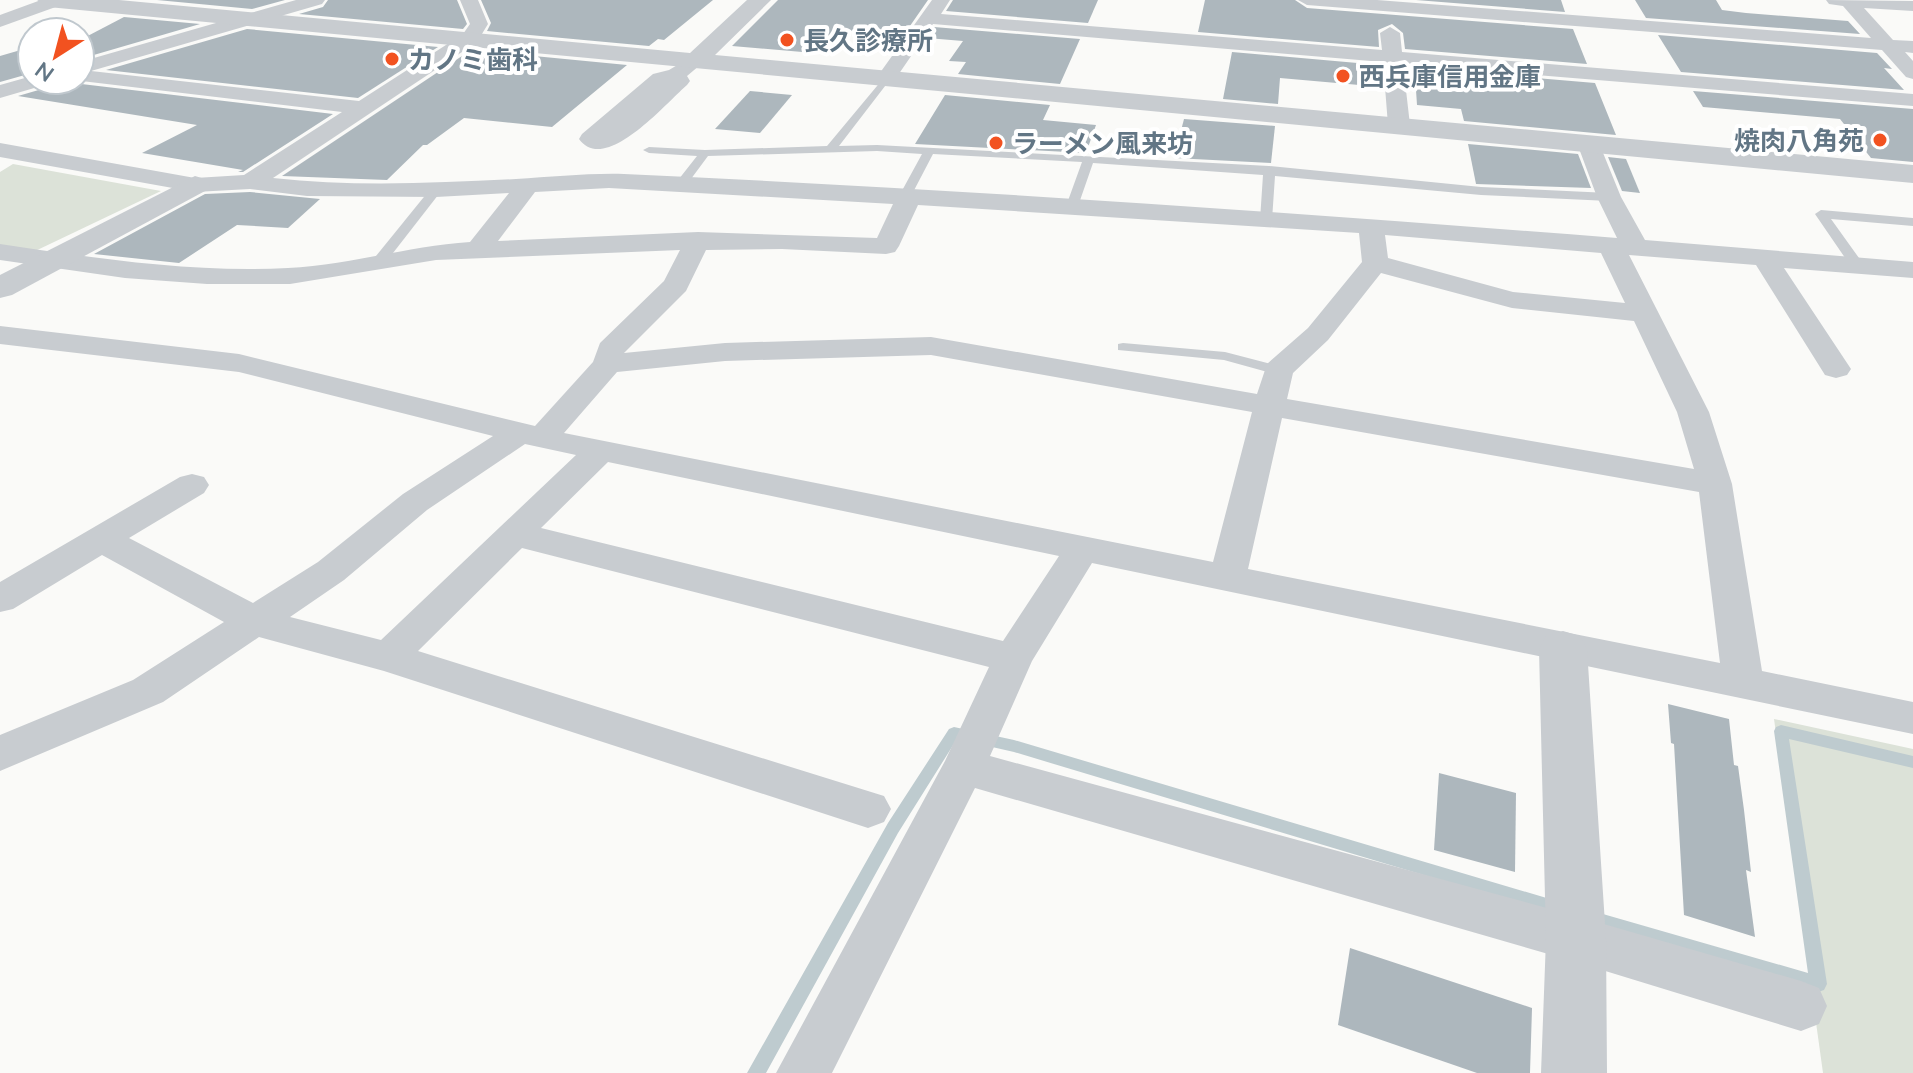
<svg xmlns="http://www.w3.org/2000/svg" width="1913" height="1073" font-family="Mulish,'Noto Sans JP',sans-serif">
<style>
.green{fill:#dce2d8}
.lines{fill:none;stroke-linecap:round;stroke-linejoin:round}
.stream{fill:#becbcf;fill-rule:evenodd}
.building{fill:#adb7bd}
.service{fill:#c8ccd0;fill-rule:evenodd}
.minor{fill:#c8ccd0;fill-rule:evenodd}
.tertiary{fill:#c8ccd0;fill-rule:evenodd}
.poi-dot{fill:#f25220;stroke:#fff;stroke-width:3}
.labels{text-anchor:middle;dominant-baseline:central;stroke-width:8;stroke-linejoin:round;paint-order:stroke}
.far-poi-label{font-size:26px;font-weight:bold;fill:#627685;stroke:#fff;text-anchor:start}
</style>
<rect width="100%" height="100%" fill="#fafaf8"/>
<!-- green -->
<g class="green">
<path d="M13,164L161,191L31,253L0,248V172Z"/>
<path d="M1774,719L1913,749V1073H1823Z"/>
</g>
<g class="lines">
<!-- stream -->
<g class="stream">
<path d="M1781,725L1913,756V768L1789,739L1827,984L1824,990L1818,992L1583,922L1581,917L1583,912L1589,910L1808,973L1774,731L1776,727Z"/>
<path d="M954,727L1014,740L1560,902L1566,904L1568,909L1566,914L1560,916L1014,752L957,739L898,833L766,1073H747L888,823L949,729Z"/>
</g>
</g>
<!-- building -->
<g class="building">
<path d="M157,0H285L252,9Z"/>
<path d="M328,0H457L467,24L463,29L299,14L323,7Z"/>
<path d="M481,0H713L664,40L658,39L649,46L487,31L491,23Z"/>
<path d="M778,0H928L903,36L835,29L814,53L732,46Z"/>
<path d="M953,0H1098L1088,23L946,11Z"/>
<path d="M1205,0H1295L1307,8L1573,29L1587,64L1405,49L1403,33L1392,24L1378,30L1379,47L1198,32Z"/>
<path d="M1416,0H1561L1565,12Z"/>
<path d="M1635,0H1716L1722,10L1746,13L1848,21L1860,34L1646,18Z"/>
<path d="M124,17L200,24L80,59V40Z"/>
<path d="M934,27L1080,39L1060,84L958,74L966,62L949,61L963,41L927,38Z"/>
<path d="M247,29L438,47L358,98L106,70Z"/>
<path d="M1658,35L1877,53L1892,69L1884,68L1904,90L1681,72Z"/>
<path d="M31,47L32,73L0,82V56Z"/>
<path d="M471,50L627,65L552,127L464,118L427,145H423L387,180L282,176Z"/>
<path d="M1232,52L1380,65L1382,87L1280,78L1278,104L1223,99Z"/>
<path d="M1406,67L1595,83L1616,135L1464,121L1461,109L1417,105L1416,90H1409Z"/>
<path d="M54,80H70L73,83L333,114L243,172H238L243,170L142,153L197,125L18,96L49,87Z"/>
<path d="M750,91L792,95L760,133L715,129Z"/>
<path d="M1693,91L1913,109V162L1871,158L1840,119L1703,107Z"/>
<path d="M945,95L1050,105L1043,120L1096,125L1086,153L915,144Z"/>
<path d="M1184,119L1275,126L1271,163L1174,158Z"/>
<path d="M1468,144L1578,154L1591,188L1476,184Z"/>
<path d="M1608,157L1626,159L1640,193L1622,191Z"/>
<path d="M250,192L320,199L288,228L237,225L179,263L94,254L205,194Z"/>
<path d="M1668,704L1729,719L1734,765L1738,766L1744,810L1751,872L1746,870L1755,937L1684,915L1674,744L1671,743Z"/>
<path d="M1439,773L1516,793L1515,872L1434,850Z"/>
<path d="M1350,948L1532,1008L1530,1073H1477L1338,1025Z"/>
</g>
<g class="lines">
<!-- service -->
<g class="service">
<path d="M887,74L892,77L839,146L877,145L1269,166L1481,187L1609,193L1615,197L1609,201L1481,195L1275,176L1272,220L1266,224L1260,220L1263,175L1093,163L1077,209L1071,213L1065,209L1082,162L933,154L910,198L904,202L898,198L922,154L877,151L708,156L685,187L681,188L675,184L697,156L649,153L643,150L649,147L705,150L827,146Z"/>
<path d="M432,187L442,190L386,262H376V256Z"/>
<path d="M1821,210L1913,218V226L1831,219L1864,265L1857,269L1852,268L1815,214Z"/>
<path d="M1123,343L1225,352L1283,367L1286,370L1278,375L1224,360L1118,350V344Z"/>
</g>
<!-- minor -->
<g class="minor">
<path d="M41,0H67L64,4L0,27V15Z"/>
<path d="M296,0H325L322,4L91,71L359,101L463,34L470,24L460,0H478L488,24L477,42L273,178C353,187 436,183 516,179C552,177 588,173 624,174C956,189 1287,212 1617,238L1597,197L1577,143L1580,138H1596L1599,143L1621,197L1645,240L1913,262V278L1784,268L1851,369L1847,375L1836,378L1825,375L1756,265L1629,255L1709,412L1732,484L1762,671L1913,702V734L1092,563L1032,661L990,756L1576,916L1801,981L1819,988L1827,1006L1819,1024L1801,1031L1576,962L975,788L832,1073H776L945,761L989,667L522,548L418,651L884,796L891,809L884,822L868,828L384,671L259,637L163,702L0,771V735L133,680L224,622L102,555L13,609L0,612V582L180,477L192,474L204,477L209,485L204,493L129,538L253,603L318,562L403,494L493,436L239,372L0,344V326L239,354L535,426L593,362L600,343L664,281L680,250L436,260L290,284H207L125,278L0,260V244C95,258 191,273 288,268C349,265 409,246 470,242L509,193L436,197L307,196L250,189L195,192L0,157V143L195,178L244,175L342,112L73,80H80V62ZM609,188L893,204L877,238L698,232L498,241L535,192ZM918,205L1359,233L1362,262L1308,328L1267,364L1257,394L931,337L725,343L624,353L686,291L706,250L782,249L886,254L895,252L899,246ZM1385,235L1601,253L1625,303L1513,292L1388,258ZM1381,273L1512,308L1634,321L1677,412L1694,469L1287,399L1293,373L1328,340ZM931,355L1252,412L1213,562L564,433L617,372L725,361ZM1282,418L1699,492L1720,663L1248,569ZM525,444L576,455L381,640L290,617L344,580L427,510ZM608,462L1059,556L1003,641L541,528Z"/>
<path d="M932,0H950L941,14L1382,50L1380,33L1390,27L1400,33L1402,52L1913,94V106L1403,64L1410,125L1399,132L1388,125L1383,62L933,24L894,81H880L877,77Z"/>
<path d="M1298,0H1377L1871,38L1843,6L1829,4L1826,0L1913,1V11L1864,8L1893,40L1913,41V53L1905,52L1913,61V79L1906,77L1882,50L1307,5Z"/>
<path d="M696,54L706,60L687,76L690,81L687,85C665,104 605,175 579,139L582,134L653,74L669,70Z"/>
<path d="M32,76V80H51L48,84L0,98V85Z"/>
</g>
<!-- tertiary -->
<g class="tertiary">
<path d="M37,0H119L690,53L747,0H771L715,55L1913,165V183L48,7Z"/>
<path d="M195,176L205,179L210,185L205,191L12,295L0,298V275Z"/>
<path d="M1563,631L1580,636L1587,649L1606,939L1607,1073H1541L1546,939L1539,649L1546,636Z"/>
</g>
</g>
<!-- markers -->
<g class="poi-dot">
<circle cx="787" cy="40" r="8"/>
<circle cx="392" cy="59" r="8"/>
<circle cx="1343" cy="76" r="8"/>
<circle cx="1880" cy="140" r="8"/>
<circle cx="996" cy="143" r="8"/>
</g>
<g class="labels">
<!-- far-poi labels -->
<g class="far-poi-label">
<text x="803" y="40">長久診療所</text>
<text x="408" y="59">カノミ歯科</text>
<text x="1359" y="76">西兵庫信用金庫</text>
<text x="1864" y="140" text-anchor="end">焼肉八角苑</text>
<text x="1012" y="143">ラーメン風来坊</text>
</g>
</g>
<!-- north arrow -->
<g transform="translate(56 56) rotate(216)"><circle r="38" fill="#ffffff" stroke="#c0c8ce" stroke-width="2"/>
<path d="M0-6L14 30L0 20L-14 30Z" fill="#f25220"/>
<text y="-12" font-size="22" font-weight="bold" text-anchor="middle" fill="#627685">N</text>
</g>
</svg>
